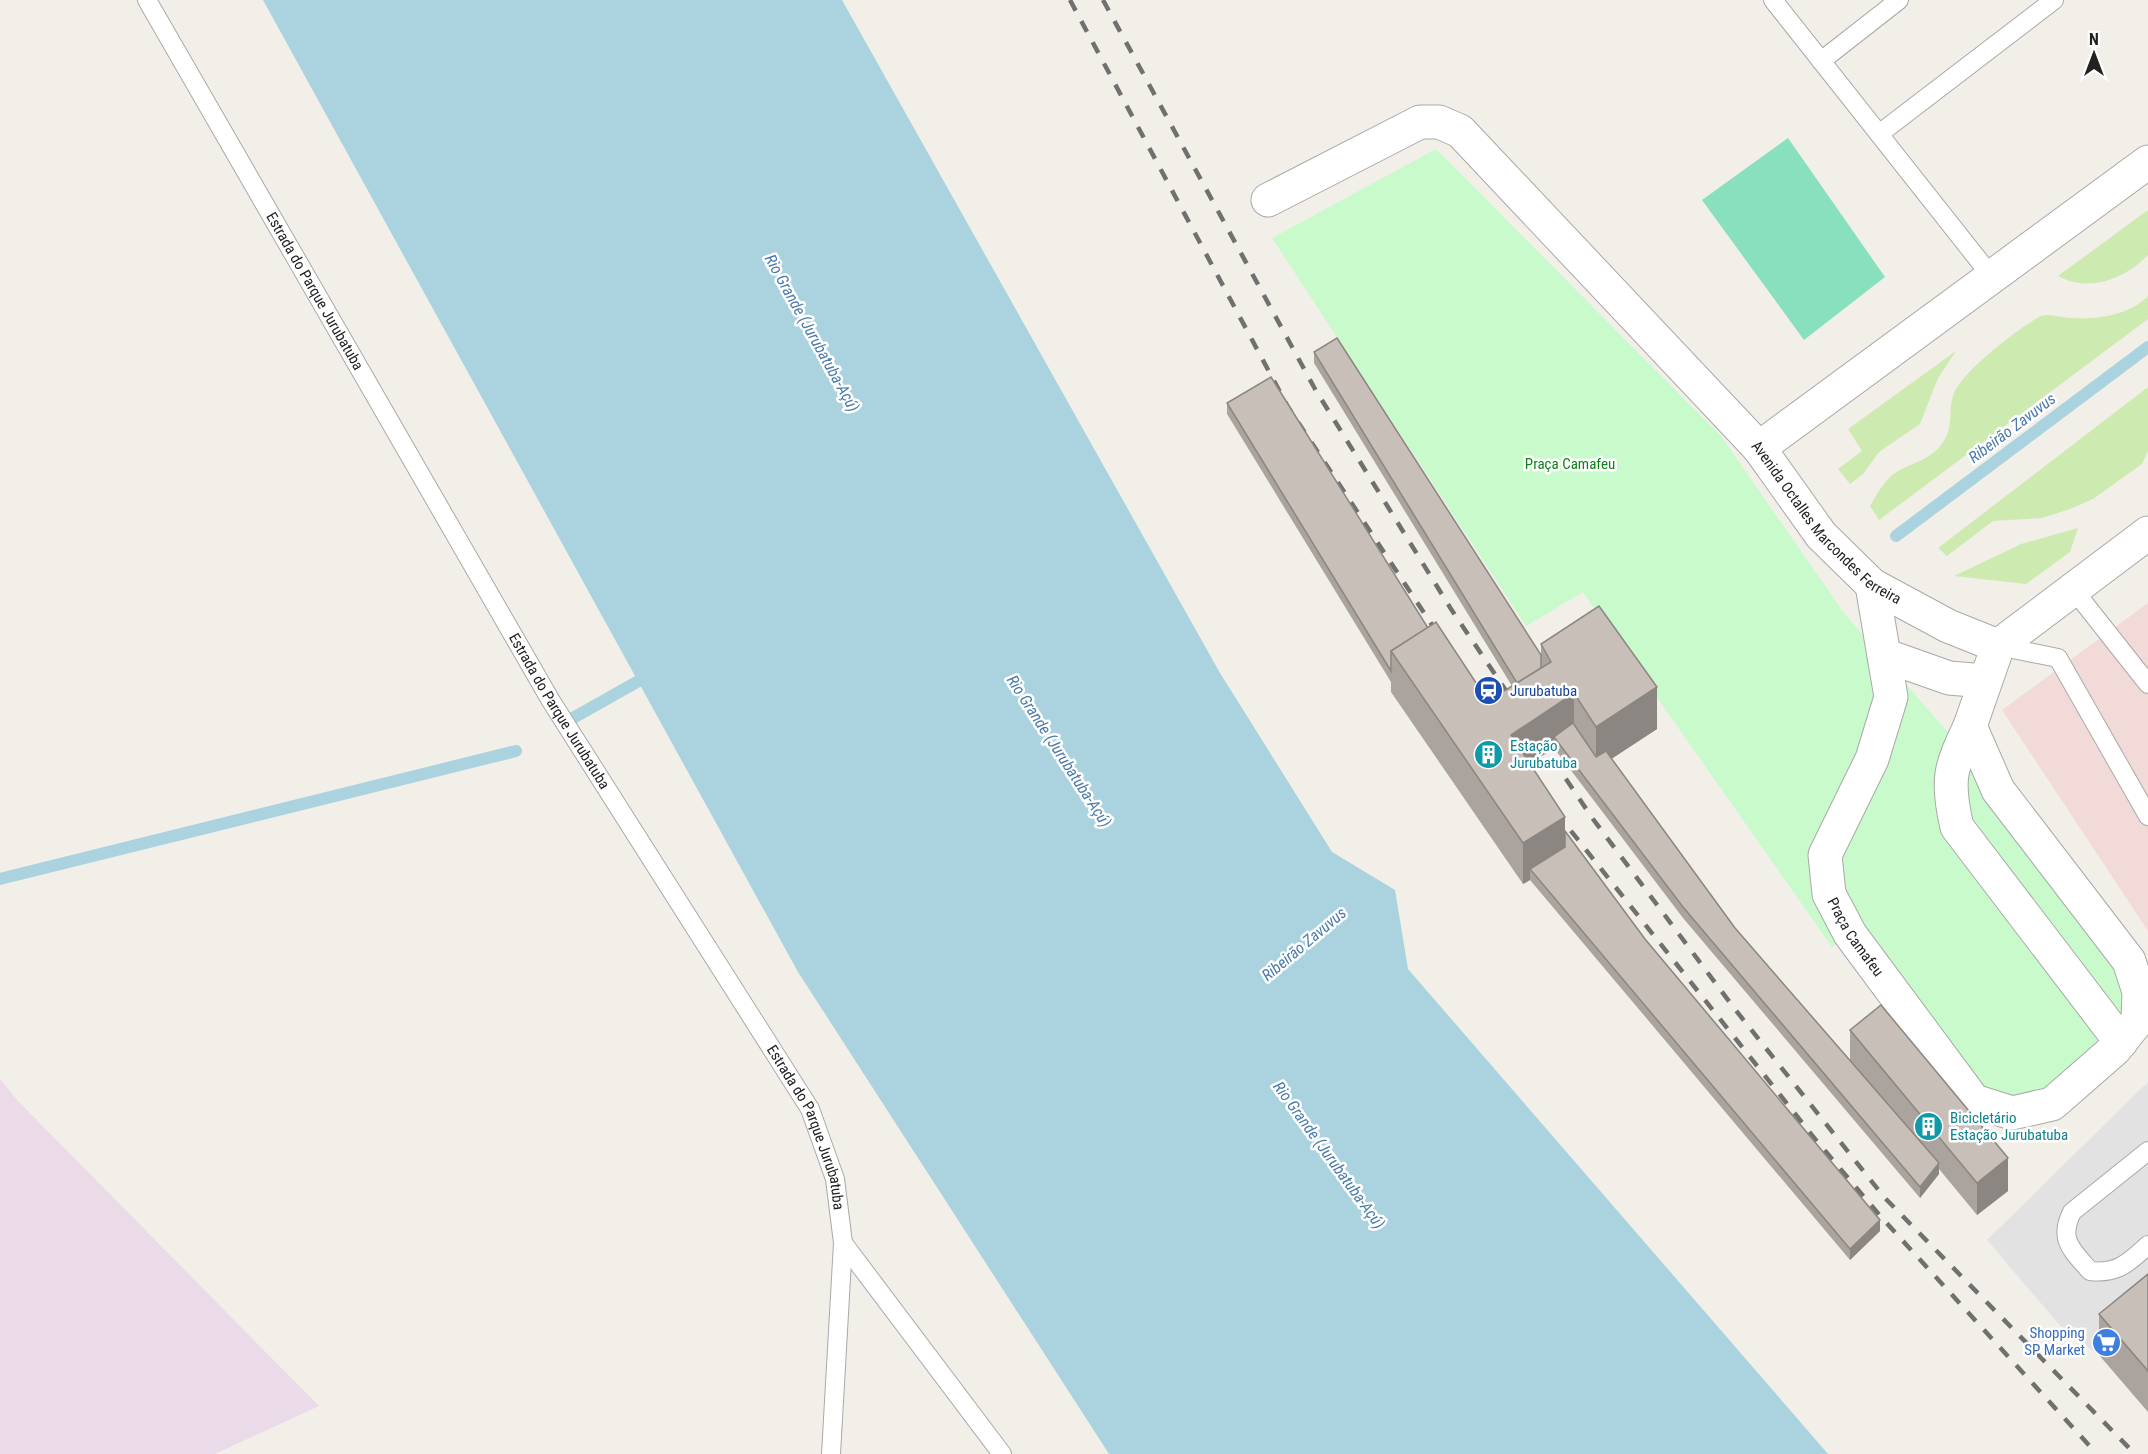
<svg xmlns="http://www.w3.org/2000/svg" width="2148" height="1454" font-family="'Roboto Condensed',sans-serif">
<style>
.commercial{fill:#f2dad9}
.industrial{fill:#ebdbe8}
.grass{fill:#cdebb0}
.park{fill:#c8facc}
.pitch{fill:#88e0be}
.parking{fill:#e2e2e2}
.water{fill:#aad3df}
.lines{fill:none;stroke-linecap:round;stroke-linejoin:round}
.stream{stroke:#aad3df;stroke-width:12}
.service-casing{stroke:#a9a9a9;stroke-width:20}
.minor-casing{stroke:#a9a9a9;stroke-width:35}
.service{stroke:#fff;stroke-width:18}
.minor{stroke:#fff;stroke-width:33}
.rail{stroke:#707070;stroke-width:4.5;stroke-dasharray:12 12;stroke-linecap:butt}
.wall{fill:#aba49e}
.shaded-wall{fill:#8b8681}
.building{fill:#c7bfb8;stroke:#8b8681;stroke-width:1.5}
.labels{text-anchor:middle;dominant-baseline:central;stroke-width:5;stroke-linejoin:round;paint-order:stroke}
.street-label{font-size:15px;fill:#222;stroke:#fff}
.park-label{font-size:15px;fill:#0c8416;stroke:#fff}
.transit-label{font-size:15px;fill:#164399;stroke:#fff;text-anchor:start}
.culture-label{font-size:15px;fill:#0d838f;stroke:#fff;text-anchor:start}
.shop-label{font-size:15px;fill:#366cbe;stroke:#fff;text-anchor:end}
.water-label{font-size:16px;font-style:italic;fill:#4a7aab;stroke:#fff}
</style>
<rect width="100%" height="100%" fill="#f2efe9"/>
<!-- commercial -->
<path class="commercial" d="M2148,603V931L2002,710Z"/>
<!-- industrial -->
<path class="industrial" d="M0,1079L19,1102L319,1406L215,1454H0Z"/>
<!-- grass -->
<g class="grass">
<path d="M2148,210V255C2125,279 2088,293 2058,276Z"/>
<path d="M2148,296V319L1879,520L1870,506C1876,496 1882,484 1891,476C1907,463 1927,463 1941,445C1955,428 1947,411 1954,393C1963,371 2017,329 2039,317C2048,312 2061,318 2071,318C2096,320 2130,315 2148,296Z"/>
<path d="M1956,351L1938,378L1920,424L1879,452L1863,474L1850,484L1838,469L1862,451L1848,429Z"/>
<path d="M2148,387V451L2142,464L2093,499L2070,509L2042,518L1993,521L1947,556L1938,548Z"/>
<path d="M2078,528L2070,552L2026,584L1954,576L2021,544Z"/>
</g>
<!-- park -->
<path class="park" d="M1436,149L1721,436L1844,613L1998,790L2129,961L2138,1020L2052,1104L1974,1101L1849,934L1832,947L1583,592L1526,626L1272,238Z"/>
<!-- pitch -->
<path class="pitch" d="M1788,138L1885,277L1804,340L1702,200Z"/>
<!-- parking -->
<path class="parking" d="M2148,1082V1316L2099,1355L2062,1328L1987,1240Z"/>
<!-- water -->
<path class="water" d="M263,0H842L1220,673L1332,852L1395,890L1408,969L1828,1454H1109L798,972Z"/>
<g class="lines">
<!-- stream -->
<g class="stream">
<path d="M1896,536L2148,347"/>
<path d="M573,718L651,674"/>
<path d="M0,879L516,751"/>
</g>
<defs>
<g id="service">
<path id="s1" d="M147,0L551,701L810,1109L835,1179L843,1243L831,1454"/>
<path d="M1773,0L1992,277"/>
<path d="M1821,61L1899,0"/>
<path d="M1879,134L2054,0"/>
<path d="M2073,589L2148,684"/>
<path d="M1998,646L2058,658L2148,816"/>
<path d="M2148,1151L2072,1212C2058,1240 2072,1250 2090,1271C2118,1274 2128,1263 2148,1245"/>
<path d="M843,1243L1002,1454"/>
</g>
<g id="minor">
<path id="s2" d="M1268,200L1420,122H1439L1460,131L1759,448L1821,535L1872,585L1948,626L1998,646"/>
<path d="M1759,448L2148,162"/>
<path id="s3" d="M1872,585L1891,697L1872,759L1825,855L1829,894L1850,934L1974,1101L2012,1113L2052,1104L2115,1049L2138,1020L2139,992L2129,961L1998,790L1970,726L1998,646"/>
<path d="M1998,646L2148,533"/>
<path d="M1884,655L1949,678L1985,681"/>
<path d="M1970,726C1950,768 1946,780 1957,827L2121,1042"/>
</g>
</defs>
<!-- service casing -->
<use href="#service" class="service-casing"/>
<!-- minor casing -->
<use href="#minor" class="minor-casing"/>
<!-- service -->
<use href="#service" class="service"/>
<!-- minor -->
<use href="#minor" class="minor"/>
<!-- rail -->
<g class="rail">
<path d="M1070,0L1288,407L1442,640"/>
<path d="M1103,0L1315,389L1451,609L1515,704"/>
<path d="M1539,739L1593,819L1734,1008L1884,1197L2135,1454"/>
<path d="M1556,812L1815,1139L1882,1218L2097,1454"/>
</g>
</g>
<!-- wall -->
<g class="wall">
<path d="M1314,352L1541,655V644L1657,729L1611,759L1735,928L1850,1061V1030L2008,1191L1977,1215L1939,1169V1174L1920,1198L1683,918L1554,748L1530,764L1565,831L1645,939L1880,1231L1850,1260L1530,880L1523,884L1391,692V682L1227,414V403L1428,628L1488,701L1512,686L1314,363Z"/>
<path d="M2148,1274V1412L2099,1355V1314Z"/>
</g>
<!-- shaded-wall -->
<g class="shaded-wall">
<path d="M1657,687V729L1596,769V727Z"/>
<path d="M1574,693V735L1554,737V748L1516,773L1511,735Z"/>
<path d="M1565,817V858L1530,869V880L1523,884V843Z"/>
<path d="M2008,1158V1191L1977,1215V1183Z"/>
<path d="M1939,1163V1174L1920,1198V1187Z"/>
<path d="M1880,1220V1231L1850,1260V1249Z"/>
</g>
<!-- building -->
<g class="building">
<path d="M1337,338L1541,655V668L1517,683L1314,352Z"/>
<path d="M1271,377L1428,628L1391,651V671L1227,403Z"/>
<path d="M1599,606L1657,687L1596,727L1574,693L1511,735L1565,817L1523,843L1391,651L1436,622L1488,701L1551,662L1541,644Z"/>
<path d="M1573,723L1596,757L1606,751L1735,928L1939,1163L1920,1187L1683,907L1554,737Z"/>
<path d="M1565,831L1645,939L1880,1220L1850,1249L1530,869L1565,847Z"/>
<path d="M1881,1005L2008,1158L1977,1183L1850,1030Z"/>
<path d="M2148,1274V1371L2099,1314Z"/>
</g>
<!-- icons -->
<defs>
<symbol id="station-disc" viewBox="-11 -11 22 22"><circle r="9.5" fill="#1a4fb4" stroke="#fff"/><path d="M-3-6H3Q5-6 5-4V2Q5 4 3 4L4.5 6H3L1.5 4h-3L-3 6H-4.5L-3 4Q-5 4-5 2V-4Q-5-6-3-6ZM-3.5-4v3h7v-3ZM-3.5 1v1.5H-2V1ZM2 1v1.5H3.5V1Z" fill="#fff"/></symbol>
<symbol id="building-disc" viewBox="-11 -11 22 22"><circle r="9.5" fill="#0f9aa8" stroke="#fff"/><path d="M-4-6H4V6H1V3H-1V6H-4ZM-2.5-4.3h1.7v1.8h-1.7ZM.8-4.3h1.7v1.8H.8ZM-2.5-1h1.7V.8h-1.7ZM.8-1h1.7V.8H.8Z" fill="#fff"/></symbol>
<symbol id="supermarket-disc" viewBox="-11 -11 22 22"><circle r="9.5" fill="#3f7fe0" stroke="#fff"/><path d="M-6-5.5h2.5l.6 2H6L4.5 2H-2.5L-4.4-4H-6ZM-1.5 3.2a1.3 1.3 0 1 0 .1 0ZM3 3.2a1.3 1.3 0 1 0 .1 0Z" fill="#fff"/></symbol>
</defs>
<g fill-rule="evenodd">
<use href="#station-disc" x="1472" y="674" width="33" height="33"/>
<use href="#building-disc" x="1472" y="738" width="33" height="33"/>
<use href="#building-disc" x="1912" y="1110" width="33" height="33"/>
<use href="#supermarket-disc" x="2090" y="1326" width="33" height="33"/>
</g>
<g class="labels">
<!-- street labels -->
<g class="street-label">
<text stroke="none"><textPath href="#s1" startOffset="336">Estrada do Parque Jurubatuba</textPath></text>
<text stroke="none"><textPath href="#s2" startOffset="750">Avenida Octalles Marcondes Ferreira</textPath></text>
<text stroke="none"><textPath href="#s1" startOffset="822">Estrada do Parque Jurubatuba</textPath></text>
<text stroke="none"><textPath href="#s3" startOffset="375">Praça Camafeu</textPath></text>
<text stroke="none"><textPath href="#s1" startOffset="1308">Estrada do Parque Jurubatuba</textPath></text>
</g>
<!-- park labels -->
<g class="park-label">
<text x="1570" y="464">Praça Camafeu</text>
</g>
<!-- transit labels -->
<g class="transit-label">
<text x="1510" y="691">Jurubatuba</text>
</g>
<!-- culture labels -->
<g class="culture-label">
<text x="1510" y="746">Estação<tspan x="1510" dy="17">Jurubatuba</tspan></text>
<text x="1950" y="1118">Bicicletário<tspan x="1950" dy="17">Estação Jurubatuba</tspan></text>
</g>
<!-- shop labels -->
<g class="shop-label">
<text x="2085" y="1333">Shopping<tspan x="2085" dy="17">SP Market</tspan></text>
</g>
<!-- water labels -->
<g class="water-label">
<text transform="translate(812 333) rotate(61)">Rio Grande (Jurubatuba-Açú)</text>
<text transform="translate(2012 428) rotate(-37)">Ribeirão Zavuvus</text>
<text transform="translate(1059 751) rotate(57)">Rio Grande (Jurubatuba-Açú)</text>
<text transform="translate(1304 944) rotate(-40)">Ribeirão Zavuvus</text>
<text transform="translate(1329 1155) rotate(54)">Rio Grande (Jurubatuba-Açú)</text>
</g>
</g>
<!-- north arrow -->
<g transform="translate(2094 54)" stroke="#ffffff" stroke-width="4.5" paint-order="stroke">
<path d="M0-4.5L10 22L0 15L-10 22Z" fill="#222222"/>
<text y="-9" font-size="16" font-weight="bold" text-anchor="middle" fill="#222222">N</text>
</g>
</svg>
